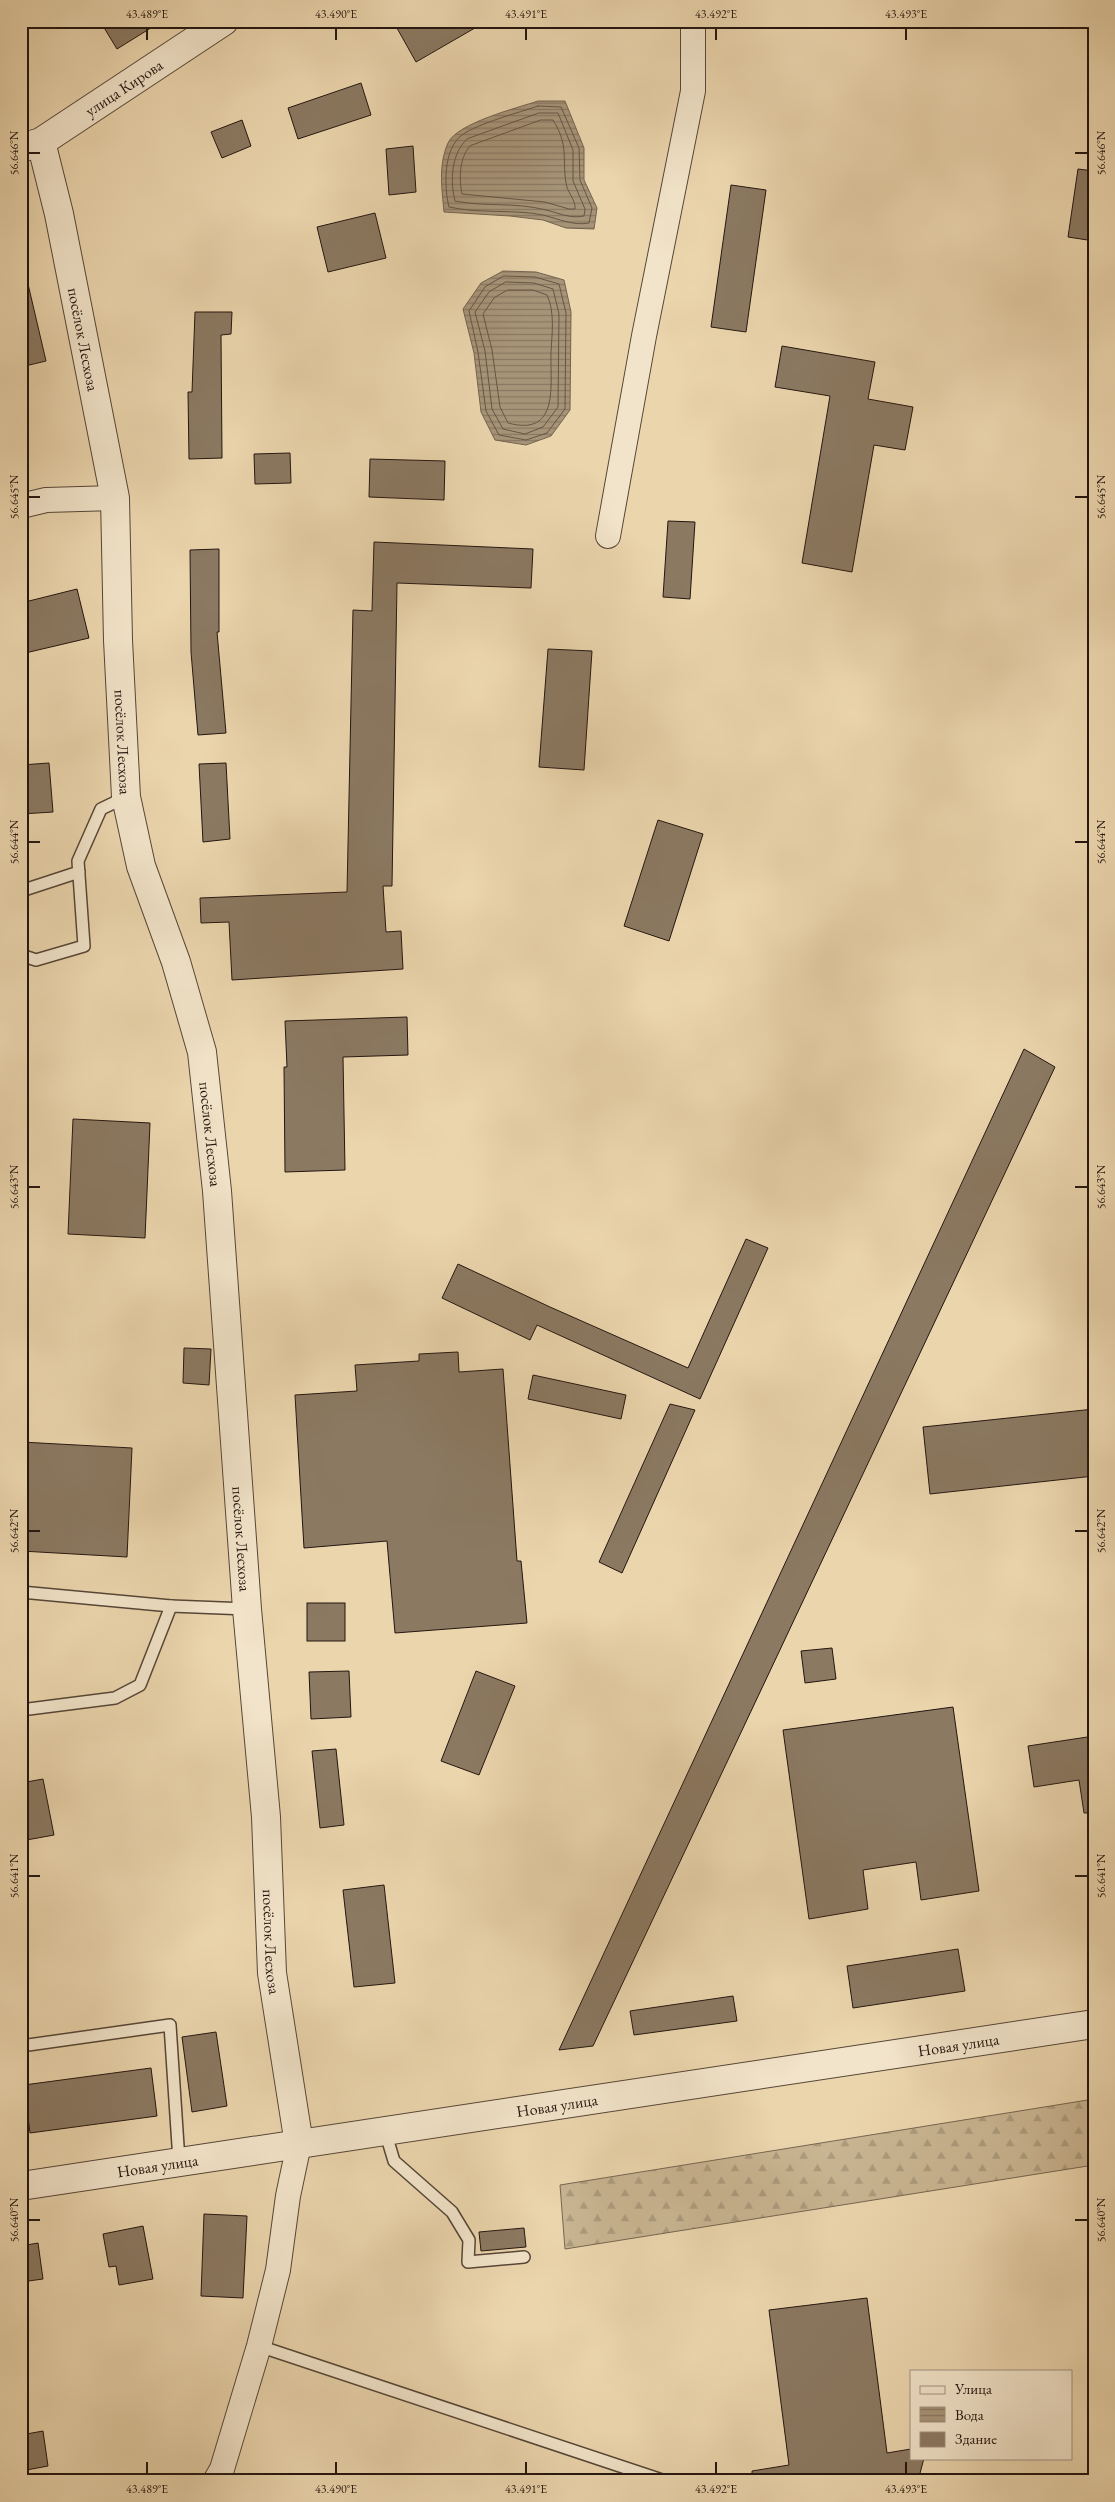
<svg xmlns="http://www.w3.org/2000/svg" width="1115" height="2502" font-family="'EB Garamond',serif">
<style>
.forest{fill:url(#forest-firs);stroke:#766651}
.water{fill:url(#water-rules);stroke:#73624e}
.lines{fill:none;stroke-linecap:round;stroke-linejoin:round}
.shore{stroke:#654;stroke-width:1}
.building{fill:#8b7962;stroke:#241610}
.service-casing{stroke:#564637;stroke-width:14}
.minor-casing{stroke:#564637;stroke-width:26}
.tertiary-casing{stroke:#564637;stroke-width:30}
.service{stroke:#f2e4ca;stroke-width:11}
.minor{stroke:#f2e4ca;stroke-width:24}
.tertiary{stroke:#f2e4ca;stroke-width:28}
.ticks{fill:none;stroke:#241610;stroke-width:2}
.labels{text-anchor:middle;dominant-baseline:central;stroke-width:4.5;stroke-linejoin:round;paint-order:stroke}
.street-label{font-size:16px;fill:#241610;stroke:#f2e4ca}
.neatline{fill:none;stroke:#241610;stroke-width:2}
.ticks-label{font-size:12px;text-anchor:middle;fill:#241610}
</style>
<defs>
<pattern id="forest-firs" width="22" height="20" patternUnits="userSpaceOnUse" patternTransform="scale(1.25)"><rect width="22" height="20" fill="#c9b592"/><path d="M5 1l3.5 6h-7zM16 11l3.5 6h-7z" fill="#ac9b7d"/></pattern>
<pattern id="water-rules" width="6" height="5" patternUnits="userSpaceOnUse" patternTransform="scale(1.25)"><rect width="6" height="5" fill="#a79478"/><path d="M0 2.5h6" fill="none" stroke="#887861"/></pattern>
</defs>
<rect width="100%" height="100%" fill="#ebd5ad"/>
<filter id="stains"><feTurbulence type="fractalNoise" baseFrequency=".004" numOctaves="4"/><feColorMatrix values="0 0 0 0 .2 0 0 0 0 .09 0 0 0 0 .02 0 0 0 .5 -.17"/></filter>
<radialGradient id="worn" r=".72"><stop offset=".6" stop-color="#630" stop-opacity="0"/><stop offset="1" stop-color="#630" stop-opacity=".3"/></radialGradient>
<!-- forest -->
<path class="forest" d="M1094,2099V2165L565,2249L560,2185Z"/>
<!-- water -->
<g class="water">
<path d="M538,101H565L584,148V180L597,208L594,229L566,228L543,220L510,216L444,212C442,190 438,165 448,143C457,123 517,108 538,101Z"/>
<path d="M503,271L536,272L564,280L571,312L570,410L551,436L526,445L495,440L481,412L474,353L463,309L481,283Z"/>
</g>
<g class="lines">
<!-- shore -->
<g class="shore">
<path d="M538,106L561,107L579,148L580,180L592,208L589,223C573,226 559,219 543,215C513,209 480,214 449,207C444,187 443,149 462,135C479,123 518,113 538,106Z"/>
<path d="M539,113H558L573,150V181L585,209L584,216C570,219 559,213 546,210C516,202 484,207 455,201C450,181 451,154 467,139Z"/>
<path d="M541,120H553C569,146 562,157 566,183C567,192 576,200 575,209H569L545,202L462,194C459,179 459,158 470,146Z"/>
<path d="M504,276L535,277L559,284L566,313L565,409L547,433L526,440L499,435L486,411L478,352L469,311L485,287Z"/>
<path d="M506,282L534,283L553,289L559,314L558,407L543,427L525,434L503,429L492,409L485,351L475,312L489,292Z"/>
<path d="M508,290H533L547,295C555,312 552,334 551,352C550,385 560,437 508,423L500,407L492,350L483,314L494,298Z"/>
</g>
</g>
<!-- building -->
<g class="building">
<path d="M100,21H162L117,49Z"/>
<path d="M393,21H487L416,62Z"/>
<path d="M361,83L371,115L298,139L288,108Z"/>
<path d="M242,120L251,146L222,158L211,132Z"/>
<path d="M413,146L416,192L389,195L386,149Z"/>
<path d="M1078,169L1094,171V241L1068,237Z"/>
<path d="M731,185L766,190L746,332L711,327Z"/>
<path d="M375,213L386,258L328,272L317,227Z"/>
<path d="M28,284L46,361L21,367V285Z"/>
<path d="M195,312H232L231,334L221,335L222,458L189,459L188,392H192Z"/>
<path d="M782,346L875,362L868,399L913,407L905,450L874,445L852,572L802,563L830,396L775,387Z"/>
<path d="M290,453L291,483L255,484L254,454Z"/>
<path d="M370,459L445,461L444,500L369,497Z"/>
<path d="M668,521L695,522L690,599L663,597Z"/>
<path d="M374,542L533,549L531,588L397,583L392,886H383L386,932L401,931L403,969L232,980L229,922L201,923L200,898L347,892L353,610L372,611Z"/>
<path d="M219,549V632H217L226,733L198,735L191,652L190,550Z"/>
<path d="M77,589L89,638L21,654V603Z"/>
<path d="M548,649L592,651L584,770L539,767Z"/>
<path d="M49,763L53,812L21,814V765Z"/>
<path d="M226,763L230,839L203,842L199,764Z"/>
<path d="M658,820L703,834L669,941L624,926Z"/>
<path d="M407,1017L408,1055L343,1057L345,1170L285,1172L284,1067H287L285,1021Z"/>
<path d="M1024,1049L1055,1067L593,2046L559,2050Z"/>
<path d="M73,1119L150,1123L145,1238L68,1234Z"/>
<path d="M746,1239L768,1248L700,1399L537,1325L530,1340L442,1298L458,1264L550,1307L688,1368Z"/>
<path d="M184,1348L211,1349L209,1385L183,1383Z"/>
<path d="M458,1352L459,1372L503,1369L517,1561H521L527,1623L395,1633L387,1541L304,1548L295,1395L357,1391L355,1365L419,1361V1354Z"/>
<path d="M533,1375L626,1395L621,1419L528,1399Z"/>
<path d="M670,1404L695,1410L622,1573L599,1562Z"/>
<path d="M1094,1409V1476L930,1494L923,1427Z"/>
<path d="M21,1442L132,1448L127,1557L21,1551Z"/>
<rect x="307" y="1603" width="38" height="38"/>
<path d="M832,1648L836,1679L805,1683L801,1651Z"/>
<path d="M349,1671L351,1717L311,1719L309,1672Z"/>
<path d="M476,1671L515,1686L479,1775L441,1761Z"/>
<path d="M953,1707L979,1891L921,1900L916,1862L863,1870L868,1909L809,1919L783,1730Z"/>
<path d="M1094,1736V1813H1084L1079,1780L1034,1787L1028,1746Z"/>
<path d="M336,1749L344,1825L320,1828L312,1751Z"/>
<path d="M43,1779L54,1835L21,1841V1783Z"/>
<path d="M384,1885L395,1983L354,1987L343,1890Z"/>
<path d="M958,1949L965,1991L853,2008L847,1966Z"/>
<path d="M733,1996L737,2021L634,2035L630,2011Z"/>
<path d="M216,2032L227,2106L192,2112L182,2037Z"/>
<path d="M151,2068L157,2116L30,2133L24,2085Z"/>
<path d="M204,2214L247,2216L243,2298L201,2296Z"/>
<path d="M143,2226L153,2279L119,2285L116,2266L109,2267L103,2234Z"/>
<path d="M524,2228L526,2247L481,2251L479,2232Z"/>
<path d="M38,2243L43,2279L21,2282V2246Z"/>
<path d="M867,2298L887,2453L911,2449V2458H924L918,2481H752V2471L789,2465L769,2310Z"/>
<path d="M43,2431L48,2466L21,2471V2435Z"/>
</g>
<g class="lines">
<defs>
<g id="service">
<path d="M21,891L79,872"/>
<path d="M21,955L36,960L84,946L78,861L101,809L126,797"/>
<path d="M21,1592L171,1606"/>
<path d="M21,1710L115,1698L140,1685L171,1606L247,1609"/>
<path d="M21,2046L170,2025L179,2161"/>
<path d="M385,2131L394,2161L452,2212L469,2240L468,2262L524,2257"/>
<path d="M259,2346L665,2481"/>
</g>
<g id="minor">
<path d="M21,506L46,500L115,498"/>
<path d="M608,536L644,336L693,91V21"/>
<path d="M215,2481L222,2469L259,2346L278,2270L288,2196L299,2144"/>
</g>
<g id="tertiary">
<path id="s1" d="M41,142L59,214L115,498L118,640L126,797L141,866L176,962L202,1052L217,1191L247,1609L266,1817L272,1973L299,2144"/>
<path id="s2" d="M21,148L41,142L224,21"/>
<path id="s3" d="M21,2186L1094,2024"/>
</g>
</defs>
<!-- service casing -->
<use href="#service" class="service-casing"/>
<!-- minor casing -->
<use href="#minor" class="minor-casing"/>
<!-- tertiary casing -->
<use href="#tertiary" class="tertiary-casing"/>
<!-- service -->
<use href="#service" class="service"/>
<!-- minor -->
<use href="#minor" class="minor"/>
<!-- tertiary -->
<use href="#tertiary" class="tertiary"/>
</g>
<!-- ticks -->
<path class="ticks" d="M147,28V40M336,28V40M526,28V40M716,28V40M906,28V40M28,153H40M1075,153H1088M28,497H40M1075,497H1088M28,842H40M1075,842H1088M28,1187H40M1075,1187H1088M28,1531H40M1075,1531H1088M28,1876H40M1075,1876H1088M28,2220H40M1075,2220H1088M147,2462V2474M336,2462V2474M526,2462V2474M716,2462V2474M906,2462V2474"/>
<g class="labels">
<!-- street labels -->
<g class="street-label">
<text stroke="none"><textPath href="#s2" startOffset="120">улица Кирова</textPath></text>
<text stroke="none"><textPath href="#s1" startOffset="202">посёлок Лесхоза</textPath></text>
<text stroke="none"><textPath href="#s1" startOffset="608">посёлок Лесхоза</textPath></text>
<text stroke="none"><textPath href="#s1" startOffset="1012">посёлок Лесхоза</textPath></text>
<text stroke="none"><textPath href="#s1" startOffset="1418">посёлок Лесхоза</textPath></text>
<text stroke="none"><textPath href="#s1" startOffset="1822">посёлок Лесхоза</textPath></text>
<text stroke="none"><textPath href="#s3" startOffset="948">Новая улица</textPath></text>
<text stroke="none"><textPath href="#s3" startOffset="542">Новая улица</textPath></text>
<text stroke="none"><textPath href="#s3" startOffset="138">Новая улица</textPath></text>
</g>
</g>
<!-- margin -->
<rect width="1115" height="2502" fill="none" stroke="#ebd5ad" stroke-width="55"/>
<!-- legend -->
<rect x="910" y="2370" width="162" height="90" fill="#f2e4ca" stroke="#a09280"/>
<rect x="920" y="2386" width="25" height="8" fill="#f2e4ca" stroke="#a09280"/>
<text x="955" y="2394" font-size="15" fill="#241610">Улица</text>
<rect x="920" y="2407" width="25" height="15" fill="url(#water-rules)" stroke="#a09280"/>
<text x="955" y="2420" font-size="15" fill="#241610">Вода</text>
<rect x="920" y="2432" width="25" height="15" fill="#8b7962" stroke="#a09280"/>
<text x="955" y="2444" font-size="15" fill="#241610">Здание</text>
<rect x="28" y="28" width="1060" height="2446" class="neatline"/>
<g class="ticks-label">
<text x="147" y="18">43.489°E</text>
<text x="336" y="18">43.490°E</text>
<text x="526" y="18">43.491°E</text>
<text x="716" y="18">43.492°E</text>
<text x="906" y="18">43.493°E</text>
<text transform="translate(14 153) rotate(-90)" y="4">56.646°N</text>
<text transform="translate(1101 153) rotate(-90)" y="4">56.646°N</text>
<text transform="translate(14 497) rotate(-90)" y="4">56.645°N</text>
<text transform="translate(1101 497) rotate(-90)" y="4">56.645°N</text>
<text transform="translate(14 842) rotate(-90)" y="4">56.644°N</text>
<text transform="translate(1101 842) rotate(-90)" y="4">56.644°N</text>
<text transform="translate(14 1187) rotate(-90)" y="4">56.643°N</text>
<text transform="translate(1101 1187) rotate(-90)" y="4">56.643°N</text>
<text transform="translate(14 1531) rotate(-90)" y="4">56.642°N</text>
<text transform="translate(1101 1531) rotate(-90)" y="4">56.642°N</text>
<text transform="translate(14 1876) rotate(-90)" y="4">56.641°N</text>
<text transform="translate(1101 1876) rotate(-90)" y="4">56.641°N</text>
<text transform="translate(14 2220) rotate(-90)" y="4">56.640°N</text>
<text transform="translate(1101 2220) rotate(-90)" y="4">56.640°N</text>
<text x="147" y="2493">43.489°E</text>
<text x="336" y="2493">43.490°E</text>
<text x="526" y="2493">43.491°E</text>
<text x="716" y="2493">43.492°E</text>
<text x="906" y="2493">43.493°E</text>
</g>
<rect width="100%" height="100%" filter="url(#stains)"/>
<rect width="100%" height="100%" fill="url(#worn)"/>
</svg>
